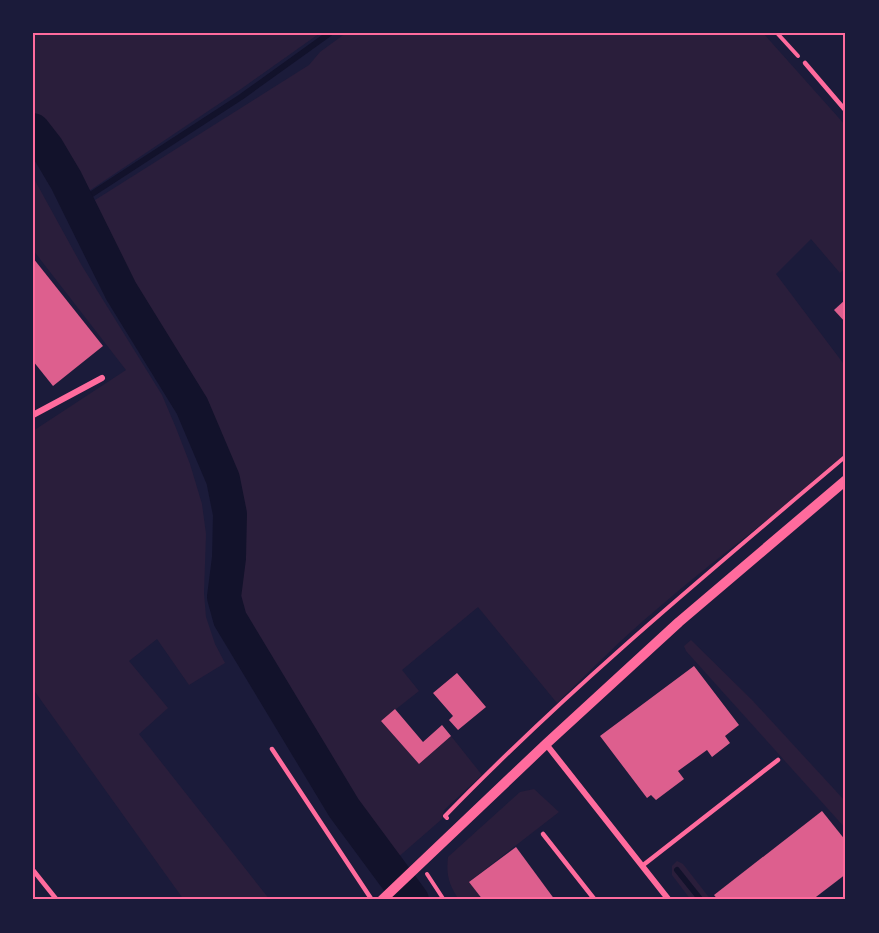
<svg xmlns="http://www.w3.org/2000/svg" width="879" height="933" font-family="Roboto,sans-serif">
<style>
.green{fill:#2a1e3b}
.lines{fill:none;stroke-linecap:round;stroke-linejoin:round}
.stream{stroke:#12122b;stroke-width:6}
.river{stroke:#12122b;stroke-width:34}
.building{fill:#dd5f8e}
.path{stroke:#ff6b9d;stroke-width:4}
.service{stroke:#ff6b9d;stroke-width:4.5}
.minor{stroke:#ff6b9d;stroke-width:6}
.tertiary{stroke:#ff6b9d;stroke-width:10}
.neatline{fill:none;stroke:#ff6b9d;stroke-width:2}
</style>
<rect width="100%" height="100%" fill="#1b1b3a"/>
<!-- green -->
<g class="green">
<path d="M33,33H320L241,89L80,197L63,167L33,121Z"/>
<path d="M346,33H763L846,126V268L840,273L811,239L776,274L846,367V457C784,509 718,556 657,609C622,638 590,671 557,703L478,607L402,670L419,691L381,721L419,764L451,736L482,775L444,810L442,819L396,859L362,825L349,806L235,614L231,595L233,583L234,533L232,504L227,484L192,399L138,311L84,207L309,65L320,52Z"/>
<path d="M33,177L82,266L162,395L176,428L190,464L202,504L206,534L204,593L206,617L215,644L225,663L189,685L157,639L129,661L168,708L139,734L270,900H184L33,689V431L126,370L33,250Z"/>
<path d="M691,640L752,700L846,802V829L686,651L684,646Z"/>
<path d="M534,789L559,812L470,881L483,900H459C449,884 446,876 448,857L520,792Z"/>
<path d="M677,861L683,864L711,900H691L672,875V866Z"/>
</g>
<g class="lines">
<!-- stream -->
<g class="stream">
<path d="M78,203L241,97L330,33"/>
<path d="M677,870L701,900"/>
</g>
<!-- river -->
<path class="river" d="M33,130L47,148L66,180L121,291L192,406L223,479L230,514L229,558L224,597L230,619L344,808L412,900"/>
</g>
<!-- building -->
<g class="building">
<path d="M33,258L103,346L53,386L33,361Z"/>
<path d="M846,299V323L834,310Z"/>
<path d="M694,666L739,725L725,736L730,743L712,757L707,750L678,771L684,779L656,800L651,795L647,798L600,736Z"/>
<path d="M457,673L486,707L458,730L449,720L453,716L433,693Z"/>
<path d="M395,709L423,742L442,725L451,736L419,764L381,721Z"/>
<path d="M822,811L846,841V874L812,900H718L714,895Z"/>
<path d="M516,847L555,900H483L469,882Z"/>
</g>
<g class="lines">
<!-- path -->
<g class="path">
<path d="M777,33L798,56"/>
<path d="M447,818L445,816C570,687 709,572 846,456"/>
<path d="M427,874L444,900"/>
</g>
<!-- service -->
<g class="service">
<path d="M805,63L846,111"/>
<path d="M272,749L372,900"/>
<path d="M543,834L595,900"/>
<path d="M642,866L778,760"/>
<path d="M33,870L57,900"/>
</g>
<!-- minor -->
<g class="minor">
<path d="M33,415L102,378"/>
<path d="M546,744L669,900"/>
</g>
<!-- tertiary -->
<path class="tertiary" d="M382,900L546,744L679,622L846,480"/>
</g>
<!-- border -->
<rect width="879" height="933" fill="none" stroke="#1b1b3a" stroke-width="69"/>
<rect x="34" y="34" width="810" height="864" class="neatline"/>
</svg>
